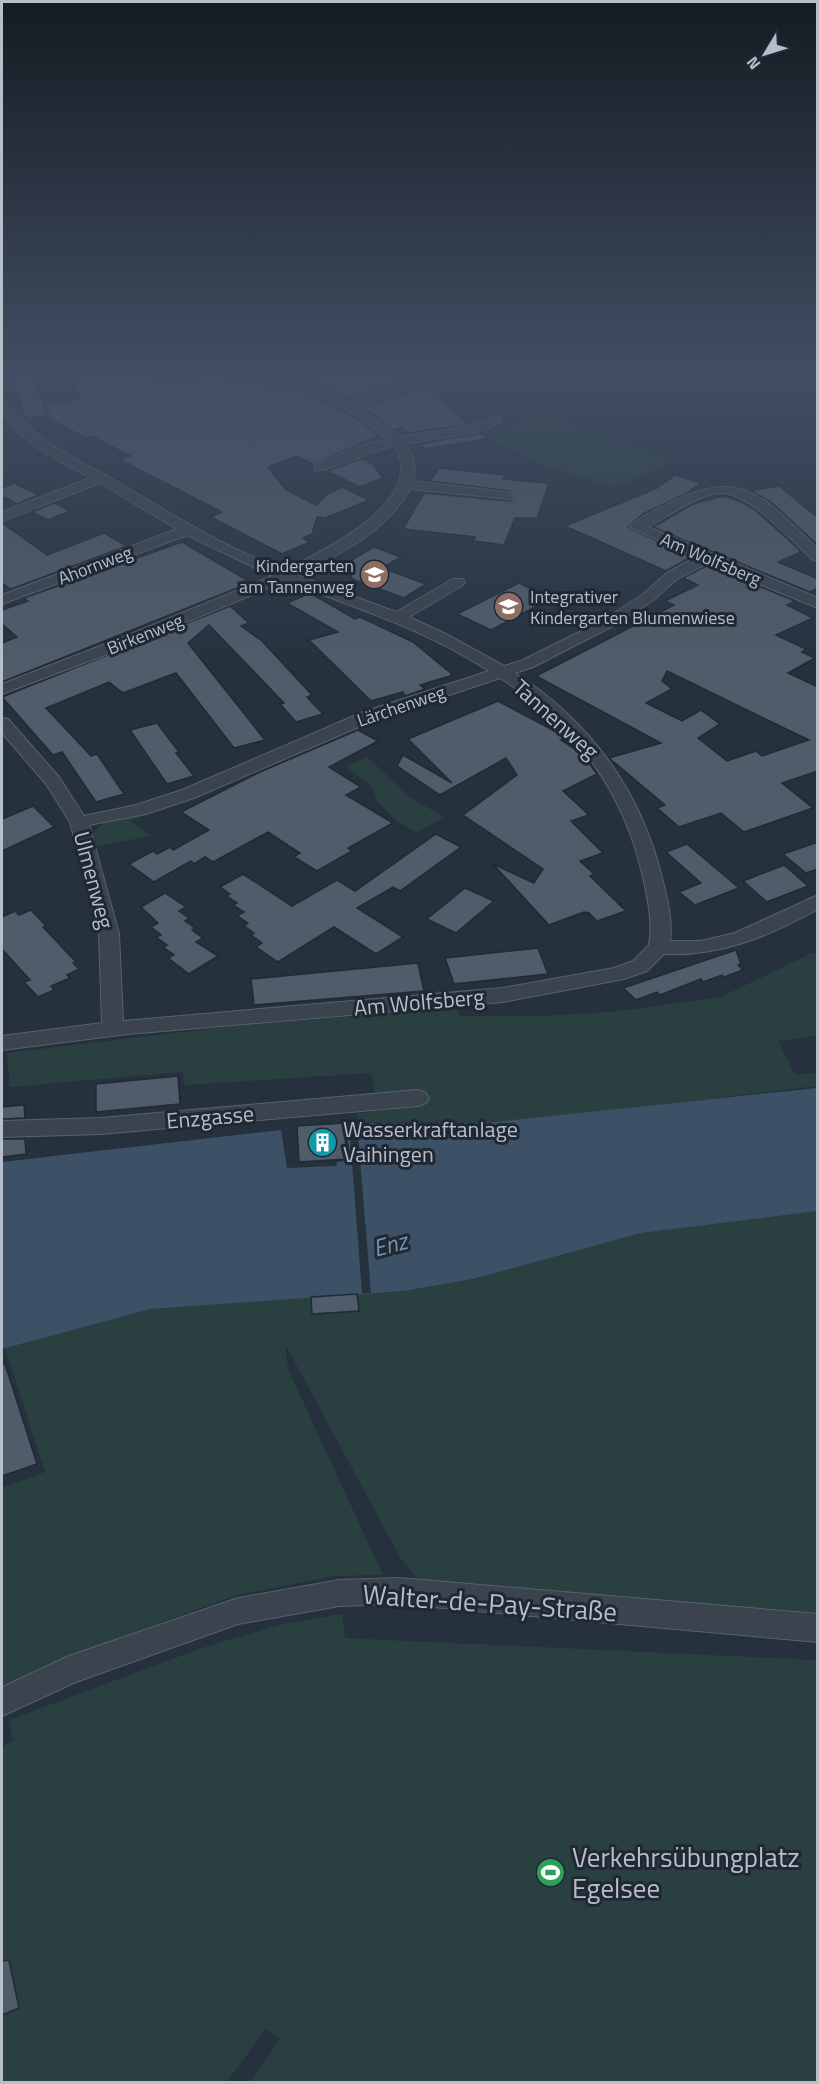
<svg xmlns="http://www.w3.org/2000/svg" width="819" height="2084" font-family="'Titillium Web',sans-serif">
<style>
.green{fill:#293f40}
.water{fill:#3c5066}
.pier{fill:#26313e}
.building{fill:#4f5c69;stroke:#212a35;stroke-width:1.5;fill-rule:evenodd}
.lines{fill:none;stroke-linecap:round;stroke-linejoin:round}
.minor-casing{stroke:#58616c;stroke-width:2}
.minor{fill:#3a434e;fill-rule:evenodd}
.labels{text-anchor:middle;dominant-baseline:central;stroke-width:6;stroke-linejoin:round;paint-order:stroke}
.far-street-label{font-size:18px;fill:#b6bec9;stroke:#1f2833}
.far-poi-label{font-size:18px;fill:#b6bec9;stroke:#1f2833;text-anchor:end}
.street-label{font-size:22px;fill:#b6bec9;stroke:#1f2833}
.poi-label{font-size:22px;fill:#b6bec9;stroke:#1f2833;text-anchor:start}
.water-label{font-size:24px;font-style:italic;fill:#7891aa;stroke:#1f2833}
.near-street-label{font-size:27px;fill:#b6bec9;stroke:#1f2833}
.near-poi-label{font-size:27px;fill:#b6bec9;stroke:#1f2833;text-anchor:start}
</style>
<rect width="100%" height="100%" fill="#26313e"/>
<!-- green -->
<g class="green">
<path d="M543,412L674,461L615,487L549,467L485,437Z"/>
<path d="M367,757L410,797L444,817L417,833L397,821L377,802L373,788L346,766Z"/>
<path d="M138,813L142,816L131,821L151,836L97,846L93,835C102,819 121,818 138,813Z"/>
<path d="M812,953H817V1036L778,1041L795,1074L817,1073V1086L582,1114L485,1123L357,1122V1113L378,1111L371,1073L184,1085L183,1072L10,1087L7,1053L250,1024L457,1009L460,1016H544L619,1011L721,997Z"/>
<path d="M817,1211V1614L425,1586L401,1559L285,1344L288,1369L383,1575L333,1576L237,1595L60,1659L2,1685V1488L45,1472L5,1348L151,1309L311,1297L312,1314L358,1311L357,1294L404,1291L473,1279L641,1233Z"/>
<path d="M342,1614L345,1638L817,1660V2082H250L280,2039L266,2029L227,2082H2V1747L13,1741L9,1720L199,1649L282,1624Z"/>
</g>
<!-- water -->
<path class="water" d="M817,1088V1211L641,1233L473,1279L404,1291L151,1309L2,1349V1162L281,1130L287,1168L336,1166L337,1162L350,1160L346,1123H485Z"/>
<!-- pier -->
<path class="pier" d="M349,1122H357L371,1293H362Z"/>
<!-- building -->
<g class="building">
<path d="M10,375H31L48,415L26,418Z"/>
<path d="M71,375H155L176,385L206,375H222L236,381L246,378L275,390L288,384L353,416L379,436L313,464L296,456L268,467L286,490L316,505L327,494L343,487L369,500L325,518L317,517L312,534L303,538L310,542L282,554L211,517L222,512L120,460L130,456L91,436L85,438L58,423H52L45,404L80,399Z"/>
<path d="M310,375H408L469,424L408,433L401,427L394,430L364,408L413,390L414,380H403L350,399L303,378Z"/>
<path d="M480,433L487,439L424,449L420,444Z"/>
<path d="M363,458L374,465L383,478L360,487L327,471Z"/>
<path d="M439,468L505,475L503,479L549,483L537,518H515L504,545L473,541L475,537L403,529L424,493L510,501L512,499L510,491L430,481Z"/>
<path d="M675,475L701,483L687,493L643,514L628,527L691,557L666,571L565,526L657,488Z"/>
<path d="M14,483L39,495L17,504L2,496V488Z"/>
<path d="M779,486L817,517V544L771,502L751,491Z"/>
<path d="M723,496L742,502L755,510L792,543L801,552L778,562L818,579V588L810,592L653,527L693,504Z"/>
<path d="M54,503L70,511L48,520L32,512Z"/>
<path d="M2,523L47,555L104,533L127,546L11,589L2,583Z"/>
<path d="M182,542L247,580L238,583L242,586L2,682V643L17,637L2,624V610L28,601L24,598Z"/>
<path d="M374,547L401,557L382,568L426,584L404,598L352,579L348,562Z"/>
<path d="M708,565L795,601L787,605L813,618L776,635L806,649L802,652L815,658L788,673L818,687V771L782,783L813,808L744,832L721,813L679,827L657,808L665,805L609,758L661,743L536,676L674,605L665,601L698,585L683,578ZM667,671L784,728L809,740L762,756L756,751L727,761L698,738L720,724L701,710L682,721L646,703L672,689L662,681Z"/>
<path d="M519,583L552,598L491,630L457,614Z"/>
<path d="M310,593L355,619L360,617L413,642L453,675L420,685L425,689L405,696L403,692L371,701L309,640L338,632L287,603Z"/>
<path d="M230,606L249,623L241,626L262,641L312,695L307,697L323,714L296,722L280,704L284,703L209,625L188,643L265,740L234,748L176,673L123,693L109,682L46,708L91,756L97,754L124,794L96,802L62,752L53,755L2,697Z"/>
<path d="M498,701L566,737L561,740L582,754L597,774L563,791L589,815L571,821L603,853L580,861L594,874L590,876L626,911L597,921L589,913L584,912L549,925L493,864L534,883L543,869L463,815L517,775L506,758L440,795L397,766L403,755L452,783L408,739Z"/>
<path d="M157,723L179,752L176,753L194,776L167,784L130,730Z"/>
<path d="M358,730L378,741L329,767L361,787L346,795L393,823L348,848L352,851L317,871L294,857L300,853L268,832L213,862L205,857L194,864L191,861L154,882L129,864L153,851L157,854L170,847L173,850L209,830L181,812L260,772Z"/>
<path d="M33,806L54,827L2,851V819Z"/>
<path d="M436,834L461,847L400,891L393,887L357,908L403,937L376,954L334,927L278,962L256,947L262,943L251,935L254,933L244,926L248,923L237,916L244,912L233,905L237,903L226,896L230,894L220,887L243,874L292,906L337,880L355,891Z"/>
<path d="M818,842V869L806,873L783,854Z"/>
<path d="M687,844L739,888L695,905L679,892L701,883L666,852Z"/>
<path d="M784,865L808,886L767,902L743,881Z"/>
<path d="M465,888L494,901L456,933L427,919Z"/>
<path d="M165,893L186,907L179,911L189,918L185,921L195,928L192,930L203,938L196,942L218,956L189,974L168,958L174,955L163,947L167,945L156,937L161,935L151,927L158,923L141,907Z"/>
<path d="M31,910L46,926L43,927L76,962L73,963L79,969L67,975L70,978L51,986L54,990L38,997L24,982L30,980L2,949V917L15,911L19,915Z"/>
<path d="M538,948L548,974L454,984L445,958Z"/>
<path d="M736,950L741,964L738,965L743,970L724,977L722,975L703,982L701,979L660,995L657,992L636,1000L623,988Z"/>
<path d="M418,963L424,991L254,1005L251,979Z"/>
<path d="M178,1076L180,1104L96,1112V1084Z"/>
<path d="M24,1105L25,1118L2,1119V1107Z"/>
<path d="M344,1123L347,1159L299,1162L297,1126Z"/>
<path d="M2,1139H25L26,1154L2,1157Z"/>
<path d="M357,1294L359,1311L312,1314L311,1297Z"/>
<path d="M5,1364L37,1464L2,1476V1365Z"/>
<path d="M9,1960L19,2008L2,2015V1961Z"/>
</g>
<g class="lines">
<defs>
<g id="minor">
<path d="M274,375H291L350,401L404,382H412V388L359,407L400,437L474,425L493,416H501V422L477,432L405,444C413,456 417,466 413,481L505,492L510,493V499L410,489C387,531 339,555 297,575L396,612L453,579H463L465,582L463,585L409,617L446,634L504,666L521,661L603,620L642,595L667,573L696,557L630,527C640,516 660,508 674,501C745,465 768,503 818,549V561L813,560C793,542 747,490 720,493C695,496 670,515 648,527L818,598V608L708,563L677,579L652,601L613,626L533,667L515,673C590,721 641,791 662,878C667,898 673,920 670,941H701L735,933L818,895V909C770,936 719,957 664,954L647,971L624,979L503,1002L128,1034L2,1050V1036L102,1023L99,934L70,822L46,784L2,733V718L8,719L59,777L84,816L136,805L182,790L363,712L489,671C426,630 355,607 285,581L137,643L2,694V684L126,636L272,576L187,535L2,604V595L177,529L100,483L2,521V512L90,478C60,460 21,444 2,413V400L6,401C33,442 81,461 121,484C174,516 226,548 284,570C322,552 430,500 394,446C375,449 327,473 315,470V464L368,443L388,440L354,414ZM500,678C576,727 623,789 643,877C648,900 653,922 649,945L633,961L614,968L503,988L123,1021L119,934L89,825L146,814L194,798L375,720Z"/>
<path d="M418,1090L426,1093L429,1098L426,1103L418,1106L101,1134L2,1137V1121L101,1118Z"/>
<path d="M399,1578L818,1614V1642L399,1604L339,1606L238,1624L76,1682L2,1716V1687L69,1656L238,1598L339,1580Z"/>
</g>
</defs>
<!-- minor casing -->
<use href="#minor" class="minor-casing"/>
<!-- minor -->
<use href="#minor" class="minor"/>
</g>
<!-- sky -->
<linearGradient id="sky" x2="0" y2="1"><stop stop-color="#151b22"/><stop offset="0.56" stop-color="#414e63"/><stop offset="1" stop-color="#414e63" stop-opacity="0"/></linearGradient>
<rect width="819" height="667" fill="url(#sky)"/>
<!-- icons -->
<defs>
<symbol id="school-disc" viewBox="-11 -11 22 22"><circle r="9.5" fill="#8d6e63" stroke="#1f2833"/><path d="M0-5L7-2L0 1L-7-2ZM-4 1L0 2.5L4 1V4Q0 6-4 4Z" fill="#fff"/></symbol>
<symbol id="building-disc" viewBox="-11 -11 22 22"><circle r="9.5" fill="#0f9aa8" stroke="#1f2833"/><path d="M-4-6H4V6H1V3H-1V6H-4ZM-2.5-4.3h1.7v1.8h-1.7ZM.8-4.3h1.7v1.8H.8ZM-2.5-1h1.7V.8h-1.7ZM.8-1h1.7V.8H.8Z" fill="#fff"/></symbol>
<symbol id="stadium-disc" viewBox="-11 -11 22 22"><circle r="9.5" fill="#2e9e5b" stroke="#1f2833"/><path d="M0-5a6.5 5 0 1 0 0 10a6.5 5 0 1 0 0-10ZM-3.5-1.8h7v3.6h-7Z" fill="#fff"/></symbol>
</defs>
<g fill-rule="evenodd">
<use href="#school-disc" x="358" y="558" width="33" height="33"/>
<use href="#school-disc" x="492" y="590" width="33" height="33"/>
<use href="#building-disc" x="306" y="1126" width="33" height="33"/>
<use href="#stadium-disc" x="534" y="1856" width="33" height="33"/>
</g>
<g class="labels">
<!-- far-street labels -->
<g class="far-street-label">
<text transform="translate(711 559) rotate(23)">Am Wolfsberg</text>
<text transform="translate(95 565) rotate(-21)">Ahornweg</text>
<text transform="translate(145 634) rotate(-22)">Birkenweg</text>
<text transform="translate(401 706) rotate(-19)">Lärchenweg</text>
</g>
<!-- far-poi labels -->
<g class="far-poi-label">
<text x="354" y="565">Kindergarten<tspan x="354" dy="21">am Tannenweg</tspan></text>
<text x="530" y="596" text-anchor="start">Integrativer<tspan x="530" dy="21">Kindergarten Blumenwiese</tspan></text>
</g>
<!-- street labels -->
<g class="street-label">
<text transform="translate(556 719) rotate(42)">Tannenweg</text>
<text transform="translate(94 880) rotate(75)">Ulmenweg</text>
<text transform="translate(419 1002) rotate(-5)">Am Wolfsberg</text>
<text transform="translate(210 1117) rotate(-5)">Enzgasse</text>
</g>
<!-- poi labels -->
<g class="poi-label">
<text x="343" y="1129">Wasserkraftanlage<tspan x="343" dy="25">Vaihingen</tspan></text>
</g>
<!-- water labels -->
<g class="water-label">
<text transform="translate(390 1244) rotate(-15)">Enz</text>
</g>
<!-- near-street labels -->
<g class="near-street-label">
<text transform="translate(490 1602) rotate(4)">Walter-de-Pay-Straße</text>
</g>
<!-- near-poi labels -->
<g class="near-poi-label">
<text x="572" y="1856">Verkehrsübungplatz<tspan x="572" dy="31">Egelsee</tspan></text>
</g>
</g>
<!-- border -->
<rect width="819" height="2084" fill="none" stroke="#b6bec9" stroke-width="6"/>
<!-- north arrow -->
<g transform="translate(765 54) rotate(232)" stroke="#1f2833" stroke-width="4.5" paint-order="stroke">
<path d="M0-4.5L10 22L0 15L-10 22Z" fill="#b6bec9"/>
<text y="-9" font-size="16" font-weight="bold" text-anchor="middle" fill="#b6bec9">N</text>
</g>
</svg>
